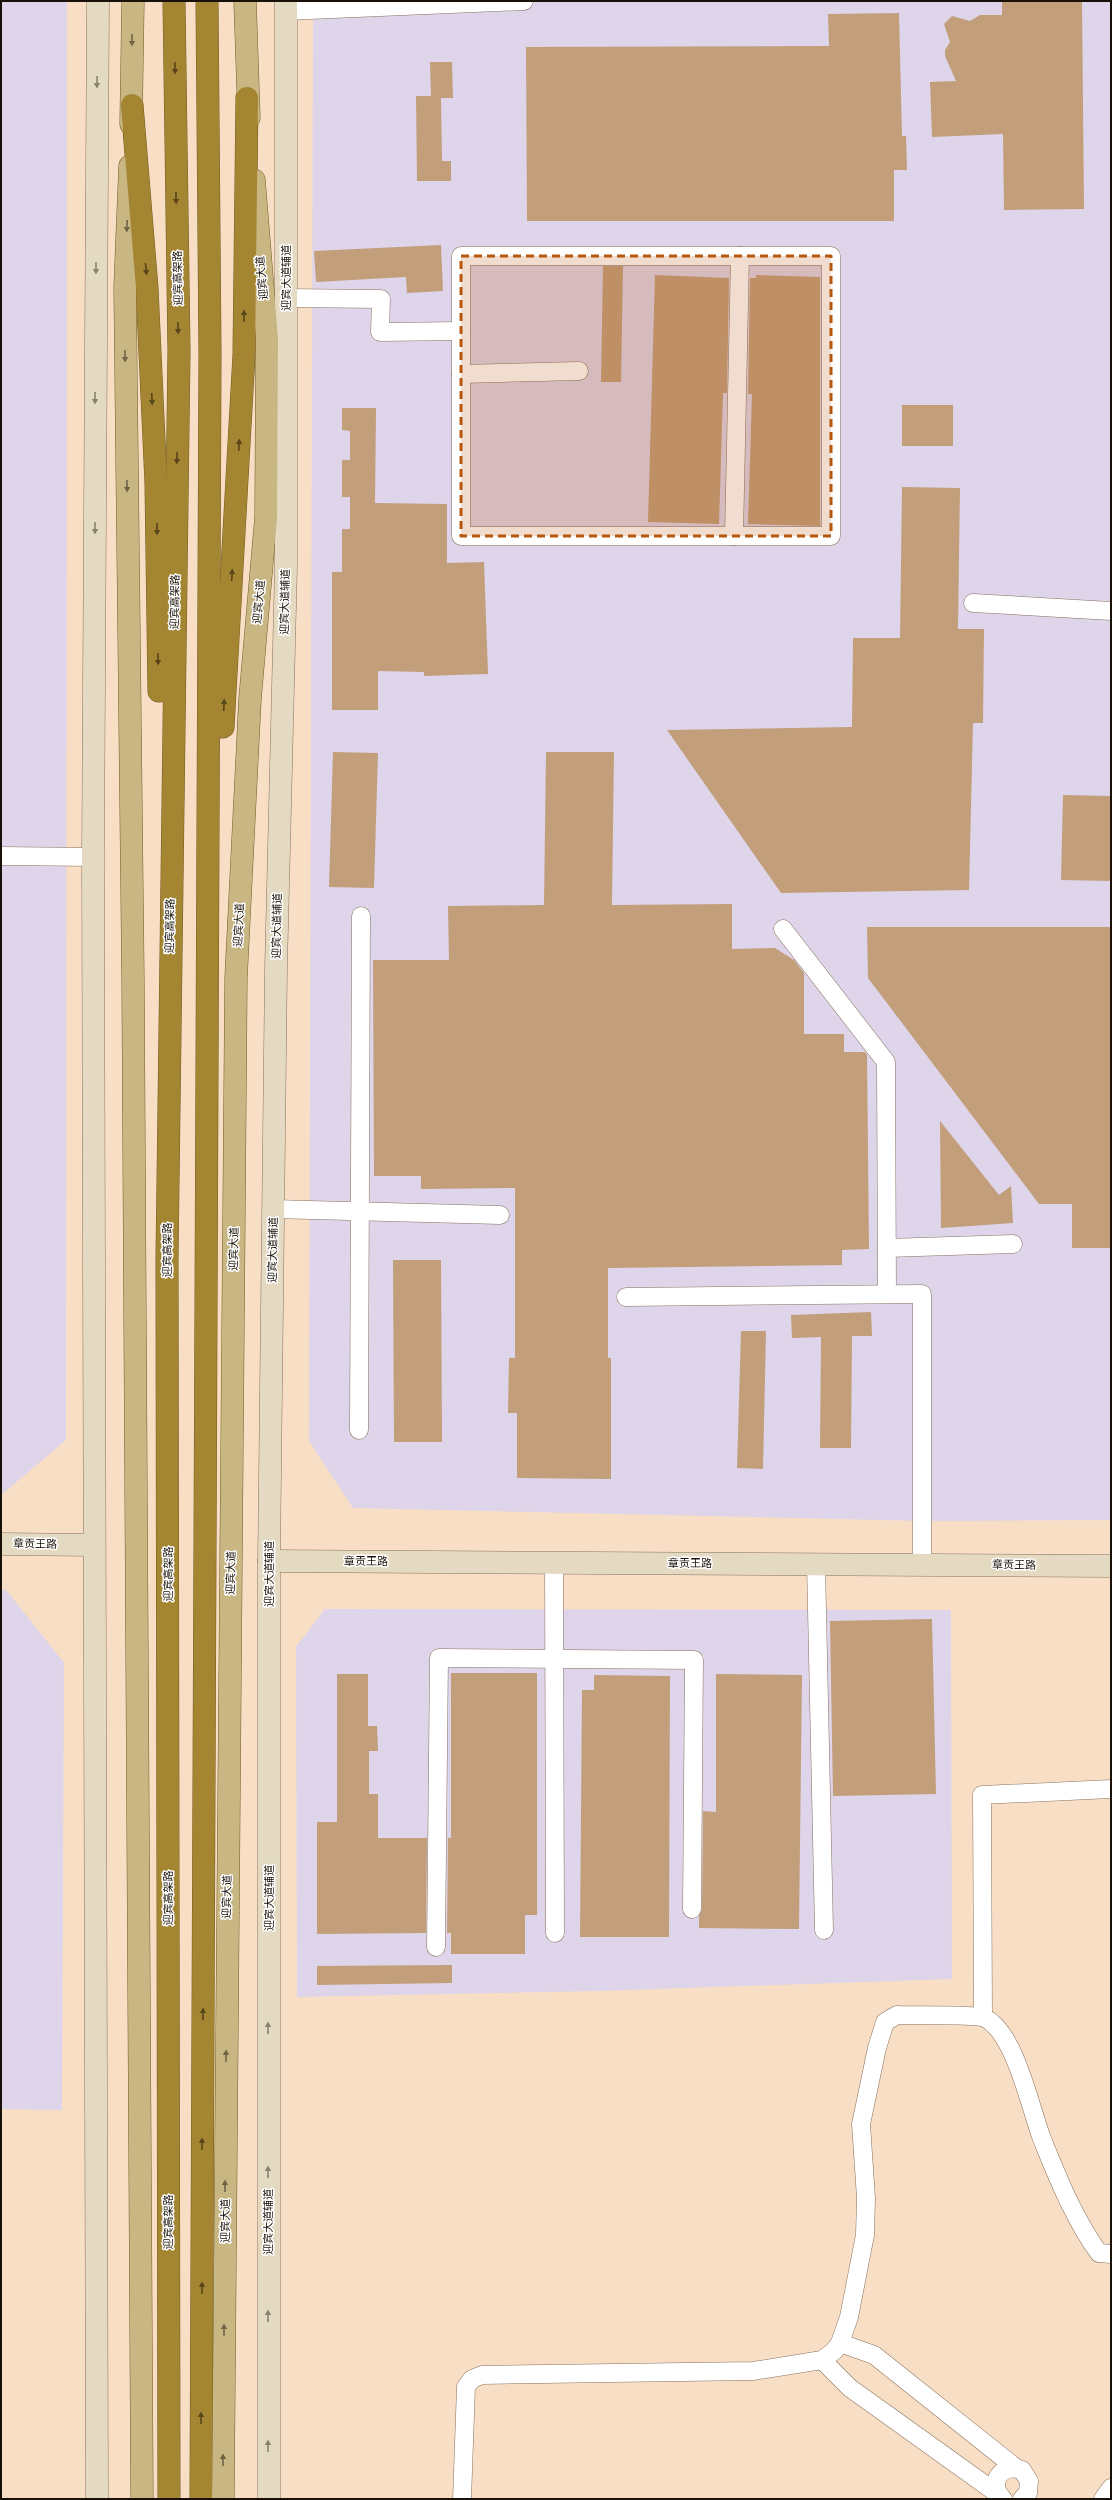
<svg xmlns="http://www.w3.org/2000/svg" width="1112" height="2500" font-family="Karla,'Noto Sans SC',sans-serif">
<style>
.industrial{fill:#ded5ea}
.building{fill:#c29e7b}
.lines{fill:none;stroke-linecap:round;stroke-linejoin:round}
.street-casing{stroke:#88715b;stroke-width:19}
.secondary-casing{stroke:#88715b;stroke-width:23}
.primary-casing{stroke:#735c23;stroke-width:23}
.highway-casing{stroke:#735c23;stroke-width:23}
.street{stroke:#fff;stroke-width:18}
.secondary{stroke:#e4dac1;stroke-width:22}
.primary{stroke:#c8b683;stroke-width:22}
.highway{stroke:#a48531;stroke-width:22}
.oneway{fill:#706446}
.oneway2{fill:#58451a}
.oneway3{fill:#89806e}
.marked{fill:#b6570d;fill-opacity:0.2;stroke:#b6570d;stroke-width:3;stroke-dasharray:8 5;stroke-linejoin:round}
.labels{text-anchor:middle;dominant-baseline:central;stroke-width:3;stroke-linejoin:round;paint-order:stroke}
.street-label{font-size:11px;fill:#191108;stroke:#fff}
</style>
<rect width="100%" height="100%" fill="#f8dec5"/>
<!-- industrial -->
<g class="industrial">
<path d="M1,1H67L66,1440L1,1495Z"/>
<path d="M313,1H1111V1520L924,1521L353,1508L309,1441Z"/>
<path d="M1,1590H6L64,1663L62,2110L1,2109Z"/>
<path d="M325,1609L951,1610L952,1979L598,1991L297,1997L296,1647Z"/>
</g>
<!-- building -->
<g class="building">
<path d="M1002,1H1082L1084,209L1004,210L1003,134L932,137L930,82L956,81L945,56V50L950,42L944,24L952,16L970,21L980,15H1002Z"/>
<path d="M899,13L902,136H906L907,170H894V221H527L526,47L829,46L828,14Z"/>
<path d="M430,62H452L453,98H441L442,161H451V181H417L416,96H431Z"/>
<path d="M441,245L443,291L407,293L406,277L316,282L314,251Z"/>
<path d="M603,266H623L621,382H601Z"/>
<path d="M655,275L729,278L727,393H723L719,524L648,522Z"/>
<path d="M756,275L820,277V526L748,524L752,394H748L750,278H756Z"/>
<rect x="902" y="405" width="51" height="41"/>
<path d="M342,408H376L375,503L447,504V563L484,562L488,674L424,676V672L378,671V710H332V572H342V529H350V497H342V460H350V431L342,430Z"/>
<path d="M902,487L960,488L958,629H984L983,723H973L969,890L781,893L667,730L852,727L853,638H900Z"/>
<path d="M333,752L378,753L374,888L329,887Z"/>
<path d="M546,752H614L612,905L732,904V949L775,948L794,960L804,973V1034H844V1052H865L867,1055L869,1249L842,1250V1265L608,1268V1358H611V1479L517,1478V1413H508L509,1358H515V1188L421,1189V1176H374L373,960H449L448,906L544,905Z"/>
<path d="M1063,795L1111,796V881L1061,880Z"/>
<path d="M867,927H1111V1248H1072V1204H1039L868,978Z"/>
<path d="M940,1121L999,1195L1011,1186L1013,1223L941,1228Z"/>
<path d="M393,1260H441L442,1442H394Z"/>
<path d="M871,1312L872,1336H852L851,1448H820L821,1337L792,1338L791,1315Z"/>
<path d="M741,1331H766L763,1469L737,1468Z"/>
<path d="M932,1619L936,1794L833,1796L830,1621Z"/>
<path d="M451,1673H537V1915H525V1954H451V1933H447L448,1838H451Z"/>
<path d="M337,1674H368V1726H377L378,1751H369V1794H378V1838H427L426,1933L317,1934V1822H337Z"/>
<path d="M716,1674L802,1675L799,1929L699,1928V1916L702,1909L703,1811L716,1812Z"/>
<path d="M594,1675L670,1676L669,1937H580L582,1690H594Z"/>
<path d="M452,1965V1983L317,1985V1966Z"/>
</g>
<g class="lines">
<defs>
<g id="street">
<path d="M286,11L524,1"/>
<rect x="461" y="256" width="370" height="280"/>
<path d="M286,298L381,299L380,332L461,331"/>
<path d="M461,374L579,371"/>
<path d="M734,536L740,256"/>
<path d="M973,603L1111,611"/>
<path d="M1,856L93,857"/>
<path d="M783,929L886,1062L887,1294"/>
<path d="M273,1209L500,1215"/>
<path d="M887,1248L1013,1244"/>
<path d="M626,1297L922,1294V1564"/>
<path d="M359,1430L361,916"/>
<path d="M554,1562L555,1933"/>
<path d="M816,1564L824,1930"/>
<path d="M436,1947L439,1658L694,1660L692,1909"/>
<path d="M983,2017L982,1795L1111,1789"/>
<path d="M840,2343L874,2355L1016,2468"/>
<path d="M822,2360L850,2388L998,2494"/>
<path d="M462,2499L466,2387L472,2379L482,2375L753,2371L822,2360L834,2351L840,2343L849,2317L865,2235L866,2198L861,2124L877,2048L885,2022L897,2015C911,2016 976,2014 985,2018C1015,2033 1030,2107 1042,2139C1058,2178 1074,2219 1099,2253L1111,2254"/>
<path d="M1003,2499C987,2483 1001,2463 1022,2470L1029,2481L1028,2493L1022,2499"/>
<path d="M1103,2499L1111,2488"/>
</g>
<g id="secondary">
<path d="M1,1544L93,1545"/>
<path d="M269,1561L1111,1566"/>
<path d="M97,2499L93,857L98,1"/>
<path d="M269,2499V1561L276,968L286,566V1"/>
</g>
<g id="primary">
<path d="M245,1L249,118"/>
<path d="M131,124L133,1"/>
<path d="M130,166L125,287L133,979L142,2499"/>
<path d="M223,2499L236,978L250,699L266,517L267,339L254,180"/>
</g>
<g id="highway">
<path d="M132,105L147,288L156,483L159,691"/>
<path d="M223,727L244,355L247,98"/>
<path d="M169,2499L167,1258L179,351L174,1"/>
<path d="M201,2499L210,353L207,1"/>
</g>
</defs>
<!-- street casing -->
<use href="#street" class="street-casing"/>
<!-- secondary casing -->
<use href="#secondary" class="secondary-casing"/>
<!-- primary casing -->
<use href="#primary" class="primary-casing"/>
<!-- highway casing -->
<use href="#highway" class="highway-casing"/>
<!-- street -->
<use href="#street" class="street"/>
<!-- secondary -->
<use href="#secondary" class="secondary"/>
<!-- primary -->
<use href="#primary" class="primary"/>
<!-- highway -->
<use href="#highway" class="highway"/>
</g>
<!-- one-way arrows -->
<defs><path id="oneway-solid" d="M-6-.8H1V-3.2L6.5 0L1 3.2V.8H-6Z"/></defs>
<g class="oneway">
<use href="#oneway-solid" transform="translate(132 40) rotate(90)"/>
<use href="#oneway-solid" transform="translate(127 226) rotate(92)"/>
<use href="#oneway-solid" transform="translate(125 356) rotate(89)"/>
<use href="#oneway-solid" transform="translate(127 486) rotate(89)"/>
<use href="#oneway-solid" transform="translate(226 2056) rotate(-90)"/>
<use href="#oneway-solid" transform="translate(225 2186) rotate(-90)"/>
<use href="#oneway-solid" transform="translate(224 2330) rotate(-90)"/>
<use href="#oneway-solid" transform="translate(223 2460) rotate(-90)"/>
</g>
<g class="oneway2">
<use href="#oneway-solid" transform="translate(175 68) rotate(89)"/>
<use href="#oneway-solid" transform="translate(176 198) rotate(89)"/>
<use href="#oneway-solid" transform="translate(146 269) rotate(85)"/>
<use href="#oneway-solid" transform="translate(244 316) rotate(-89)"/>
<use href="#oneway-solid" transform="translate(178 328) rotate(89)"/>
<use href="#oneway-solid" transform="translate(152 399) rotate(87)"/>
<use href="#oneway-solid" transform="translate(239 445) rotate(-87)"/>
<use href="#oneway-solid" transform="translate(177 458) rotate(91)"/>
<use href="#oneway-solid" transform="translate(157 529) rotate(89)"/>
<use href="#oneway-solid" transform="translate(232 575) rotate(-87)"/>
<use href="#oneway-solid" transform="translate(158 659) rotate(89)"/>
<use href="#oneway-solid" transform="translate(224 705) rotate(-87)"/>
<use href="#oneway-solid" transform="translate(203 2014) rotate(-90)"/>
<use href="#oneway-solid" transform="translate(202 2144) rotate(-90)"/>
<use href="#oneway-solid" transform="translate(202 2288) rotate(-90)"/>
<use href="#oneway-solid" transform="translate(201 2418) rotate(-90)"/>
</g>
<g class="oneway3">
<use href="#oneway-solid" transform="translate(97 82) rotate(91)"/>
<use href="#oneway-solid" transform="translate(96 268) rotate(90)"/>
<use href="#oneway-solid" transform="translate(95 398) rotate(90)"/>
<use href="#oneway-solid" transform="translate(95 528) rotate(90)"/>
<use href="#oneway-solid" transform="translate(268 2028) rotate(-90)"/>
<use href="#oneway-solid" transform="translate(268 2172) rotate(-90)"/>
<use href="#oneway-solid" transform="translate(268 2316) rotate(-90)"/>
<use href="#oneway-solid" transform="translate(268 2446) rotate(-91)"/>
</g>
<!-- marked area -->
<path class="marked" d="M461,256H831V536H461Z"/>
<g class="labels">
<!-- street labels -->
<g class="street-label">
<text transform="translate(178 278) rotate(-91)">迎宾高架路</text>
<text transform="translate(262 278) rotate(-95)">迎宾大道</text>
<text transform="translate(286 278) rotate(-90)">迎宾大道辅道</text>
<text transform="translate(175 602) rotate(-89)">迎宾高架路</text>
<text transform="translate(259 602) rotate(-85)">迎宾大道</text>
<text transform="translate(285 602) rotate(-89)">迎宾大道辅道</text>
<text transform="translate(239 925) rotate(-87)">迎宾大道</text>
<text transform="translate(170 926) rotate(-89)">迎宾高架路</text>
<text transform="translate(277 926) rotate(-89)">迎宾大道辅道</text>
<text transform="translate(234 1249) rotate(-89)">迎宾大道</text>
<text transform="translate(167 1250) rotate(-90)">迎宾高架路</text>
<text transform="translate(273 1250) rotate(-89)">迎宾大道辅道</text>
<text transform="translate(35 1544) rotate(1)">章贡王路</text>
<text x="366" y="1561">章贡王路</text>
<text x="690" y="1563">章贡王路</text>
<text transform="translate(1014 1565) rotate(1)">章贡王路</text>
<text transform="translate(231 1573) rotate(-89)">迎宾大道</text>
<text transform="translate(168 1574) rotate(-90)">迎宾高架路</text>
<text transform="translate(269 1574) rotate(-90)">迎宾大道辅道</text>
<text transform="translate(227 1897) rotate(-89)">迎宾大道</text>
<text transform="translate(168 1898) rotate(-90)">迎宾高架路</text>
<text transform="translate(269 1898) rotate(-90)">迎宾大道辅道</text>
<text transform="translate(225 2221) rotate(-90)">迎宾大道</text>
<text transform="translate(168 2222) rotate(-90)">迎宾高架路</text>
<text transform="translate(268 2222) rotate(-90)">迎宾大道辅道</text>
</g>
</g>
<!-- border -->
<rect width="1112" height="2500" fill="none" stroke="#191108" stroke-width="4"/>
</svg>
